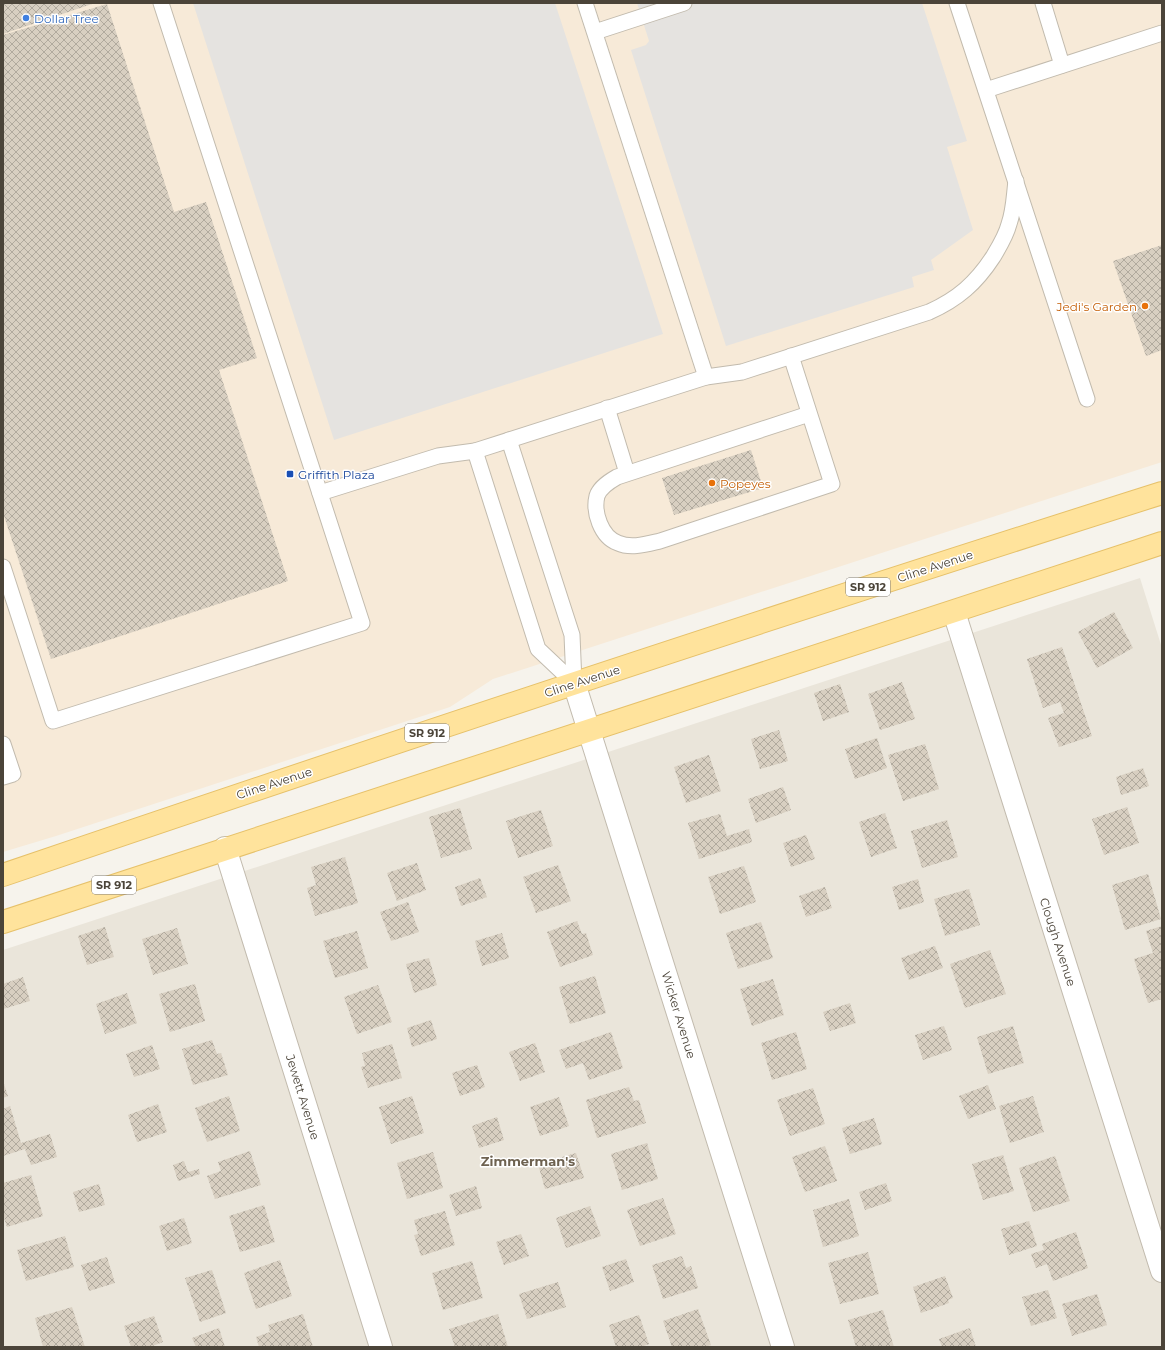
<svg xmlns="http://www.w3.org/2000/svg" width="1165" height="1350" font-family="Montserrat,sans-serif">
<style>
.residential{fill:#eae5da}
.commercial{fill:#f7ead8}
.parking{fill:#e5e3e0}
.building{fill:url(#building-cross-hatch)}
.lines{fill:none;stroke-linecap:round;stroke-linejoin:round}
.lane-casing{stroke:#c2bbae;stroke-width:17}
.street-casing{stroke:#c2bbae;stroke-width:24}
.primary-casing{stroke:#e6c16a;stroke-width:24}
.lane{stroke:#fff;stroke-width:15}
.street{stroke:#fff;stroke-width:22}
.primary{stroke:#ffe39c;stroke-width:22}
.shop-dot{fill:#3f7fe0;stroke:#fff;stroke-width:1.5}
.food-dot{fill:#e8710a;stroke:#fff;stroke-width:1.5}
.transit-dot{fill:#1a4fb4;stroke:#fff;stroke-width:1.5}
.labels{text-anchor:middle;dominant-baseline:central;stroke-width:3;stroke-linejoin:round;paint-order:stroke}
.shield{fill:#fff;stroke:#817c74;stroke-width:1}
.shield-label{font-size:11px;font-weight:bold;fill:#4b4439}
.shop-label{font-size:12px;fill:#366cbe;stroke:#fff;text-anchor:start}
.food-label{font-size:12px;fill:#c56008;stroke:#fff;text-anchor:end}
.transit-label{font-size:12px;fill:#164399;stroke:#fff;text-anchor:start}
.street-label{font-size:12px;fill:#4b4439;stroke:#fff}
.neighbourhood-label{font-size:13px;font-weight:bold;fill:#6e6250;stroke:#fff}
</style>
<defs>
<pattern id="building-cross-hatch" width="8" height="8" patternUnits="userSpaceOnUse"><rect width="8" height="8" fill="#d8cfc1"/><path d="M0 0l8 8M0 8l8-8" fill="none" stroke="#b1aa9e"/></pattern>
</defs>
<rect width="100%" height="100%" fill="#f6f3ec"/>
<!-- residential -->
<path class="residential" d="M1140,578L1162,648V1347H3V950Z"/>
<!-- commercial -->
<path class="commercial" d="M3,3H1162V462L493,679L450,707L56,836L3,852Z"/>
<!-- parking -->
<g class="parking">
<path d="M193,3H555L663,334L334,440Z"/>
<path d="M637,3H922L967,141L947,147L973,230L931,260L934,270L912,277L914,287L726,346L631,50L646,45L649,41Z"/>
</g>
<!-- building -->
<g class="building">
<path d="M3,3H95L3,34Z"/>
<path d="M107,4L174,212L206,202L257,358L219,370L288,581L51,659L3,513V35Z"/>
<path d="M1162,245V350L1146,356L1113,261Z"/>
<path d="M751,450L763,488L674,515L662,478Z"/>
<path d="M1114,612L1133,648L1097,668L1078,632Z"/>
<path d="M1062,647L1092,736L1059,747L1048,718L1064,713L1060,702L1043,708L1027,659Z"/>
<path d="M902,682L915,719L880,730L868,694Z"/>
<path d="M840,684L849,712L823,721L814,693Z"/>
<path d="M779,730L788,761L760,769L751,739Z"/>
<path d="M877,738L887,768L855,779L845,749Z"/>
<path d="M925,744L939,789L903,801L888,755Z"/>
<path d="M709,755L721,791L686,803L674,767Z"/>
<path d="M1143,768L1149,786L1121,795L1116,777Z"/>
<path d="M783,787L791,810L756,823L748,799Z"/>
<path d="M1127,807L1139,843L1104,855L1092,819Z"/>
<path d="M460,808L472,849L441,858L429,817Z"/>
<path d="M541,810L553,846L518,858L506,821Z"/>
<path d="M885,813L897,848L871,857L859,822Z"/>
<path d="M720,814L727,836L749,829L752,842L699,859L688,823Z"/>
<path d="M947,820L958,857L922,868L911,831Z"/>
<path d="M806,835L815,859L791,867L783,843Z"/>
<path d="M345,857L358,903L315,916L307,888L316,885L311,867Z"/>
<path d="M417,863L426,890L397,901L387,873Z"/>
<path d="M558,865L571,901L536,913L523,877Z"/>
<path d="M744,866L756,902L720,914L708,877Z"/>
<path d="M1148,874L1161,919L1125,930L1112,885Z"/>
<path d="M480,878L487,897L461,906L455,887Z"/>
<path d="M918,879L924,902L899,910L892,887Z"/>
<path d="M825,887L832,908L806,917L799,896Z"/>
<path d="M969,889L980,925L945,936L934,899Z"/>
<path d="M408,902L419,932L391,941L380,912Z"/>
<path d="M577,921L582,934L586,933L593,955L560,967L547,932Z"/>
<path d="M761,922L773,958L738,969L726,933Z"/>
<path d="M1162,926V999L1148,1003L1134,959L1153,953L1146,931Z"/>
<path d="M105,927L114,957L87,965L78,936Z"/>
<path d="M177,928L188,964L153,975L142,939Z"/>
<path d="M357,931L368,968L335,978L323,941Z"/>
<path d="M502,933L509,958L482,966L475,941Z"/>
<path d="M935,946L943,968L909,980L901,958Z"/>
<path d="M990,950L1006,994L965,1008L950,964Z"/>
<path d="M429,958L437,985L414,993L406,964Z"/>
<path d="M595,976L606,1013L570,1024L559,987Z"/>
<path d="M23,977L30,1001L3,1009V984Z"/>
<path d="M773,979L784,1015L752,1026L740,989Z"/>
<path d="M195,984L205,1021L170,1032L159,994Z"/>
<path d="M378,985L392,1022L357,1034L344,997Z"/>
<path d="M127,993L137,1023L105,1034L96,1004Z"/>
<path d="M850,1003L856,1023L830,1031L823,1012Z"/>
<path d="M431,1020L437,1039L412,1047L407,1028Z"/>
<path d="M944,1026L952,1050L923,1060L915,1035Z"/>
<path d="M1013,1026L1024,1063L988,1074L977,1037Z"/>
<path d="M611,1032L623,1068L589,1080L583,1063L566,1069L559,1050Z"/>
<path d="M796,1032L807,1069L772,1080L761,1043Z"/>
<path d="M212,1040L217,1054L221,1053L228,1075L193,1085L182,1049Z"/>
<path d="M535,1043L545,1072L520,1081L509,1052Z"/>
<path d="M392,1044L402,1078L368,1088L361,1067L365,1066L362,1053Z"/>
<path d="M152,1045L160,1069L134,1077L126,1054Z"/>
<path d="M477,1065L485,1087L460,1096L452,1073Z"/>
<path d="M3,1081L8,1096L3,1098Z"/>
<path d="M988,1085L996,1109L968,1119L959,1096Z"/>
<path d="M629,1087L634,1101L639,1100L646,1123L597,1138L586,1100Z"/>
<path d="M813,1088L825,1124L790,1136L777,1100Z"/>
<path d="M229,1096L240,1131L207,1142L195,1108Z"/>
<path d="M412,1096L424,1133L391,1144L379,1107Z"/>
<path d="M1033,1096L1044,1132L1010,1143L999,1106Z"/>
<path d="M559,1097L569,1126L540,1136L530,1107Z"/>
<path d="M158,1104L167,1132L137,1142L128,1115Z"/>
<path d="M10,1106L21,1143L50,1134L57,1157L31,1165L25,1149L3,1156V1109Z"/>
<path d="M497,1117L504,1140L479,1148L472,1126Z"/>
<path d="M874,1118L882,1144L850,1154L842,1128Z"/>
<path d="M647,1143L658,1179L622,1190L611,1154Z"/>
<path d="M825,1146L837,1181L805,1192L792,1157Z"/>
<path d="M250,1151L261,1185L215,1199L207,1176L221,1171L218,1162Z"/>
<path d="M433,1152L443,1188L407,1199L397,1163Z"/>
<path d="M576,1153L584,1178L545,1189L538,1164Z"/>
<path d="M1003,1155L1014,1191L983,1200L972,1164Z"/>
<path d="M1055,1156L1070,1201L1033,1212L1019,1168Z"/>
<path d="M184,1161L188,1172L199,1169L200,1174L178,1181L173,1165Z"/>
<path d="M31,1175L43,1216L7,1227L3,1215V1183Z"/>
<path d="M886,1183L892,1201L865,1210L859,1192Z"/>
<path d="M99,1184L105,1205L79,1212L73,1192Z"/>
<path d="M476,1186L482,1208L456,1216L449,1195Z"/>
<path d="M663,1198L676,1234L640,1246L627,1210Z"/>
<path d="M849,1199L859,1236L823,1247L813,1210Z"/>
<path d="M264,1205L275,1242L240,1252L229,1216Z"/>
<path d="M590,1206L601,1236L566,1248L556,1218Z"/>
<path d="M445,1211L455,1245L421,1256L414,1235L418,1234L414,1220Z"/>
<path d="M184,1218L192,1243L167,1251L159,1226Z"/>
<path d="M1029,1221L1037,1246L1009,1255L1001,1229Z"/>
<path d="M1076,1232L1088,1268L1053,1281L1047,1264L1036,1268L1031,1254L1044,1250L1042,1244Z"/>
<path d="M521,1234L529,1256L504,1265L496,1242Z"/>
<path d="M65,1236L74,1267L26,1281L17,1250Z"/>
<path d="M868,1252L879,1294L840,1304L828,1263Z"/>
<path d="M682,1256L686,1268L691,1266L698,1288L663,1299L652,1265Z"/>
<path d="M107,1257L115,1283L89,1291L81,1265Z"/>
<path d="M626,1259L634,1282L610,1291L602,1267Z"/>
<path d="M280,1260L292,1296L256,1309L244,1273Z"/>
<path d="M472,1261L483,1298L443,1310L432,1273Z"/>
<path d="M212,1270L226,1313L200,1322L185,1278Z"/>
<path d="M945,1276L953,1298L948,1300L949,1303L921,1313L913,1287Z"/>
<path d="M558,1282L566,1307L527,1319L519,1294Z"/>
<path d="M1048,1290L1057,1318L1031,1326L1022,1297Z"/>
<path d="M1097,1294L1107,1325L1072,1336L1062,1304Z"/>
<path d="M72,1307L85,1347H43L35,1318Z"/>
<path d="M698,1309L711,1345L705,1347H672L663,1321Z"/>
<path d="M883,1310L894,1347H856L848,1320Z"/>
<path d="M303,1314L313,1347H259L256,1337L270,1332L268,1325Z"/>
<path d="M498,1314L508,1347H455L449,1329Z"/>
<path d="M639,1315L649,1344L641,1347H616L609,1325Z"/>
<path d="M154,1316L163,1342L150,1347H131L124,1326Z"/>
<path d="M219,1328L225,1347H196L192,1338Z"/>
<path d="M970,1328L976,1347H942L939,1339Z"/>
</g>
<g class="lines">
<defs>
<g id="lane">
<path d="M585,3L706,377"/>
<path d="M957,3L1087,399"/>
<path d="M1043,3L1062,65"/>
<path d="M595,32L684,3"/>
<path d="M986,90L1162,33"/>
<path d="M791,356L832,484L660,541C647,544 631,549 618,543C601,537 593,512 597,496C600,487 610,481 617,477L809,414"/>
<path d="M607,408L627,473"/>
<path d="M509,440L572,635L574,683"/>
<path d="M475,451L538,649L574,683"/>
<path d="M320,493L438,456L475,451L706,377L742,372L929,312C958,299 976,283 993,257C999,247 1006,236 1009,224C1014,210 1014,196 1016,181"/>
<path d="M3,567L53,721L362,623L161,3"/>
<path d="M3,744L13,774L3,777"/>
</g>
<g id="street">
<path d="M954,612L1162,1271"/>
<path d="M574,683L783,1347"/>
<path d="M225,848L381,1347"/>
</g>
<g id="primary">
<path d="M3,875C388,744 774,616 1162,493"/>
<path d="M3,922C388,793 776,671 1162,543"/>
</g>
</defs>
<!-- lane casing -->
<use href="#lane" class="lane-casing"/>
<!-- street casing -->
<use href="#street" class="street-casing"/>
<!-- primary casing -->
<use href="#primary" class="primary-casing"/>
<!-- lane -->
<use href="#lane" class="lane"/>
<!-- street -->
<use href="#street" class="street"/>
<!-- primary -->
<use href="#primary" class="primary"/>
</g>
<!-- markers -->
<circle class="shop-dot" cx="26" cy="18" r="4"/>
<g class="food-dot">
<circle cx="1145" cy="306" r="4"/>
<circle cx="712" cy="483" r="4"/>
</g>
<rect class="transit-dot" x="286" y="470" width="8" height="8" rx="2"/>
<g class="labels">
<!-- shield labels -->
<g class="shield">
<rect x="846" y="578" width="44" height="18" rx="3"/>
<rect x="405" y="724" width="44" height="18" rx="3"/>
<rect x="92" y="876" width="44" height="18" rx="3"/>
</g>
<g class="shield-label">
<text x="868" y="587">SR 912</text>
<text x="427" y="733">SR 912</text>
<text x="114" y="885">SR 912</text>
</g>
<!-- shop labels -->
<g class="shop-label">
<text x="34" y="18">Dollar Tree</text>
</g>
<!-- food labels -->
<g class="food-label">
<text x="1137" y="306">Jedi's Garden</text>
<text x="720" y="483" text-anchor="start">Popeyes</text>
</g>
<!-- transit labels -->
<g class="transit-label">
<text x="298" y="474">Griffith Plaza</text>
</g>
<!-- street labels -->
<g class="street-label">
<text transform="translate(935 566) rotate(-18)">Cline Avenue</text>
<text transform="translate(582 681) rotate(-18)">Cline Avenue</text>
<text transform="translate(274 783) rotate(-18)">Cline Avenue</text>
<text transform="translate(1058 942) rotate(72)">Clough Avenue</text>
<text transform="translate(679 1015) rotate(73)">Wicker Avenue</text>
<text transform="translate(303 1097) rotate(73)">Jewett Avenue</text>
</g>
<!-- neighbourhood labels -->
<g class="neighbourhood-label">
<text x="528" y="1161">Zimmerman's</text>
</g>
</g>
<!-- border -->
<rect width="1165" height="1350" fill="none" stroke="#4b4439" stroke-width="8"/>
</svg>
